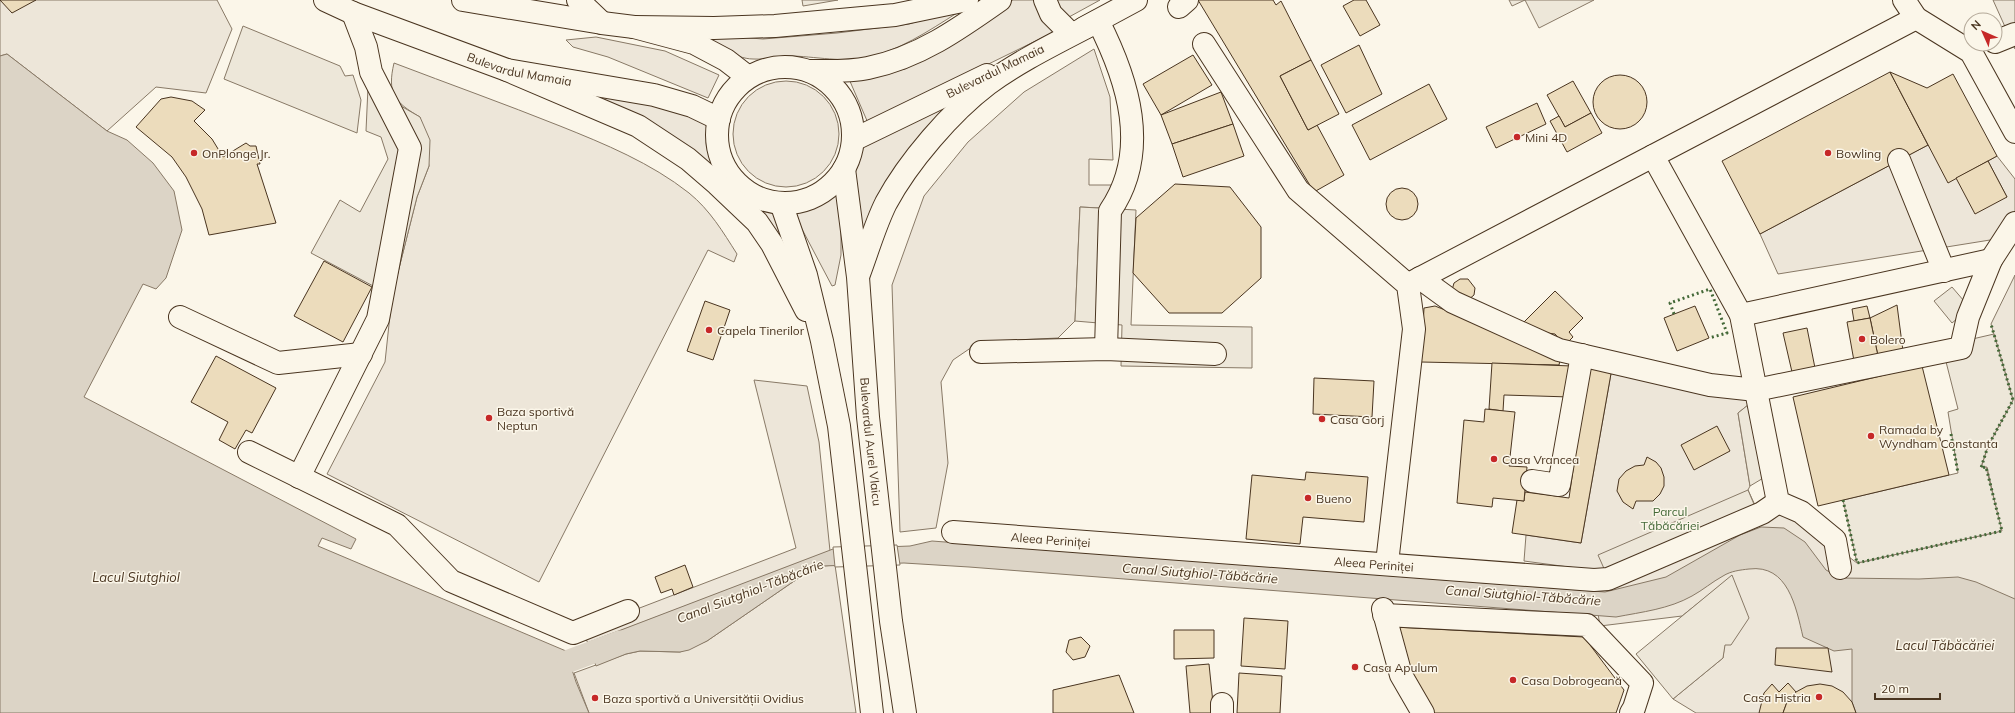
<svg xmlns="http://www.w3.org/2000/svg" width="2015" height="713" font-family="Mulish,sans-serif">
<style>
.green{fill:#ede6d9;stroke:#887966}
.parking{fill:#ede7d9;stroke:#887966}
.water{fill:#dcd4c6;stroke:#887966}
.pier{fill:#fbf6e9;stroke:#887966}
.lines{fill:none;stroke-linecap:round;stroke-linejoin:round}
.canal{stroke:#dcd4c6;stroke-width:23}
.building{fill:#ecdcbc;stroke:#4a3520}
.minor-casing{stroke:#4a3520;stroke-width:24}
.major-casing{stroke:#4a3520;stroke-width:24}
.minor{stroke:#fbf6e9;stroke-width:22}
.major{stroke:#fbf6e9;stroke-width:22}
.hedge{stroke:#436837;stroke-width:3;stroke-dasharray:2 3;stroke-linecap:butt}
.poi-dot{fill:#c62828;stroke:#fbf6e9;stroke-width:1.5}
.labels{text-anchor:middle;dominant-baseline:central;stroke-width:3;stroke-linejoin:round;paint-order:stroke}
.street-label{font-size:12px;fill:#4a3520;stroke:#fbf6e9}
.poi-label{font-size:12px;fill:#4a3520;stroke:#fbf6e9;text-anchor:start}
.park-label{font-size:12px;fill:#436837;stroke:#fbf6e9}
.water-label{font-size:13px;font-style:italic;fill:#4a3520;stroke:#fbf6e9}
</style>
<rect width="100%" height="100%" fill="#fbf6e9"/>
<!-- green -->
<g class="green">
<path d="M0,0H217L232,29L206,93L156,87L107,131L7,54L0,56Z"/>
<path d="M1013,0H1036L1056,31L868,123L849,79L905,69L951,43Z"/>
<path d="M1055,0H1100L1069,17L1056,8Z"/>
<path d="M1993,0H2015V49Z"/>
<path d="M968,6C939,24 910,45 877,55C850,64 820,57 793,56C780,55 767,60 753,59C735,59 714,43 699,34L763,39L837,33L909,24Z"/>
<path d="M596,37L665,51L719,75L708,98L608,57L573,47L566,40Z"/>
<path d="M1094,49L1110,97L1113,160L1089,159V185H1113L1100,208L1080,207L1075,321L1058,338L1015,340L975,345L953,360L941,382L948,463L936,528L900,532L892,285L924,196L968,142L1024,92Z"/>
<path d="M394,63C449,84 505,104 560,126C605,144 651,163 689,193C710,210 723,232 737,254L734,262L708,250L539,582L327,474L385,362L392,296L417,197L429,166L420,117C394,102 387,93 394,63Z"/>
<circle cx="786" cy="134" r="53"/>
<path d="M551,82L663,106L708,124L715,162L733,187L775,213L806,301L750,208Z"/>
<path d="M950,101L936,120L862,242L850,177L857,168L862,147Z"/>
<path d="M1928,145L1956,178L2007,197L1988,161L1997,156L2015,179V236L1778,274L1760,234Z"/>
<path d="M841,184V255L835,285L832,286L794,214C813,207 828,200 841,184Z"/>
<path d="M2015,275V713H1696L1673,699L1723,658L1732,576L1682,616L1600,626L1591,570L1524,561L1526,535L1581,543L1612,368L1753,401L1738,413L1750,486L1748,490L1760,516L1770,514L1797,518L1857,563L2001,531L1987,467L1981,468L1988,446L2013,400L1991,324Z"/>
<path d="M754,380L807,386L819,442L830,551L588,643L583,634L638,614L637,609L796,548Z"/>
<path d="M835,565L856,713H589L574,673L626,654L640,651L680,652L707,641L800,577L823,566Z"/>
</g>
<!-- parking -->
<g class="parking">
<path d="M802,0H838L803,6Z"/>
<path d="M1509,0H1594L1539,28L1525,0L1512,6Z"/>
<path d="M243,26L340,66L345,76L353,75L361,100L357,133L224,79Z"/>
<path d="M368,87L420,117L430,140L429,166L417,197L392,296L311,253L340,200L360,212L388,159L381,137L366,131Z"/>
<path d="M1080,207L1136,210L1131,325L1252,327V368L1121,366L1122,325L1075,321Z"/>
<path d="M1952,287L1970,308L1952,323L1934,301Z"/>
<path d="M1994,334L2013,400L1988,446L1981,467H1986L2002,531L1857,563L1843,500L1958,473L1948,412L1958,409L1942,346Z"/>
<path d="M1753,401L1765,477L1750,486L1738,413Z"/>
<path d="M1748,490L1756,509L1606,573L1598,555Z"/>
<path d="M1732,575L1749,618L1731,645H1725L1723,658L1673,699L1636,654Z"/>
</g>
<!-- water -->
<g class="water">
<path d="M7,54L107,131L127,140L153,163L174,191L182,230L166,278L156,289L143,284L84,397L356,539L351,549L322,538L318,546L566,651L576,682L589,713H0V56Z"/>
<path d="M1761,527L1784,528L1805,542L1826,570L1841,578L1919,579L1958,577L1976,582L2015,599V713H1856L1852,702V649L1834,651L1803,637C1796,607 1788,564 1749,569C1740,570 1731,571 1723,576C1712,582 1703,590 1692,596C1669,609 1642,612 1616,617L969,567L904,563L823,566L800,577L707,641L689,650L680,652L640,651L626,654L596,666L587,643L833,549L910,546L932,541L1605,592L1666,577L1740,535Z"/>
</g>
<!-- pier -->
<path class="pier" d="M897,545L900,565L835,567L833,547Z"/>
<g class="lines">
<!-- canal -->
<path class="canal" d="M569,661L620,642"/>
</g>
<!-- building -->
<g class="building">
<path d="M0,0H36L12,13Z"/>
<path d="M1198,0H1273L1276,5L1281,1L1311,60L1280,76L1308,130L1317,125L1344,175L1314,192Z"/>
<path d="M1354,0H1366L1380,25L1360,36L1343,6Z"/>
<path d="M1359,45L1382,94L1346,113L1321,65Z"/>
<path d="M1193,55L1212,85L1161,115L1143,84Z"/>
<path d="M1311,60L1339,114L1308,130L1280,76Z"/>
<path d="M1890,72L1928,145L1760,234L1722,161Z"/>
<path d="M1890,72L1927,88L1953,74L1997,156L1948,183Z"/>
<circle cx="1620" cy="102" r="27"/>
<path d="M1573,81L1591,113L1565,127L1547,95Z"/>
<path d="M1429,84L1447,119L1370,160L1352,125Z"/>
<path d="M1221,92L1233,124L1172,144L1161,115Z"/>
<path d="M171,97L192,101L205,110L194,121L212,139L223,157L246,143L250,146H256L260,164H257L276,223L209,235L202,209L186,177L172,157L136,127L161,99Z"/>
<path d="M1537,103L1546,124L1496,148L1486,127Z"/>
<path d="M1591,113L1602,133L1567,152L1550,121L1559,116L1565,127Z"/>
<path d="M1233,124L1244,156L1183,177L1172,144Z"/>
<path d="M1988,161L2007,197L1975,214L1956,178Z"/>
<path d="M1175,184L1230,187L1261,227V278L1222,313H1169L1133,273L1136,218Z"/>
<circle cx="1402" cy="204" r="16"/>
<path d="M324,261L372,287L343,342L294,316Z"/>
<path d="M1460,279H1468L1475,288L1474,295L1468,300L1452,290L1454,283Z"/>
<path d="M1555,291L1583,318L1569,332L1573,337L1565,345L1555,334L1547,333L1523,323Z"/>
<path d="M705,301L730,310L713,360L687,351Z"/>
<path d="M1897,305L1903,351L1878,356L1870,318Z"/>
<path d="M1435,306L1561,356L1559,365L1421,362L1424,308Z"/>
<path d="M1695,306L1709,338L1677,351L1664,318Z"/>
<path d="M1867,306L1870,318L1854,321L1852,309Z"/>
<path d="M1870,318L1878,356L1854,361L1847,322Z"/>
<path d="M1807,328L1815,368L1792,372L1783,333Z"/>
<path d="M216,356L276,388L252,433L246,430L235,449L219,440L228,422L191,402Z"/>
<path d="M1492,363L1572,366L1570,397L1504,395L1503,411L1489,409Z"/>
<path d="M1588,366L1612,368L1581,543L1512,533L1517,500L1524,501L1525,492L1569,498Z"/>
<path d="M1922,366L1949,475L1818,506L1793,397Z"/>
<path d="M1314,378L1374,381L1372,417L1313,414Z"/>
<path d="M1485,409L1515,412L1509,466L1527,467L1524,501L1493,498L1492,507L1457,503L1464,420L1484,422Z"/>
<path d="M1717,426L1730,451L1694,470L1681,445Z"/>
<path d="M1647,457L1656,462L1661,468L1664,477V486L1660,494L1653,501H1636L1633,509L1623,502L1617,491L1619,479L1626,471L1635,466L1644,465Z"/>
<path d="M1306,472L1368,477L1364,522L1303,517L1300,544L1246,539L1252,475L1305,480Z"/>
<path d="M685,565L693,587L674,595L672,589L661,593L655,577Z"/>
<path d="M1244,618L1288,621L1285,669L1241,666Z"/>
<path d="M1394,627L1584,637L1624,690L1616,713H1432L1404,670Z"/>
<path d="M1174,630H1214V658L1174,659Z"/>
<path d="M1081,637L1090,646L1085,657L1073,660L1066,652L1069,640Z"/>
<path d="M1776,648H1828L1832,672L1775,665Z"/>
<path d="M1209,664L1214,713H1190L1186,666Z"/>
<path d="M1239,673L1282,676L1280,713H1237Z"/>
<path d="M1119,675L1134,713H1053V690Z"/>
<path d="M1788,683L1796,692L1787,702L1783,713H1759L1764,693L1772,684L1779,692Z"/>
<path d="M1820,684L1832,686L1843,692L1852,702L1856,713H1783L1787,702L1796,692L1807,686Z"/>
</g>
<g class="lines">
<defs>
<g id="minor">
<path d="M578,0L602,23"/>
<path d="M1904,0L1916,18L1971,52L2015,132"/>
<path d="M1179,7L1187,0"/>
<path d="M1098,21C1128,80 1151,151 1110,211L1106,349"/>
<path d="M1995,42L2015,34"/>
<path d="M1204,44L1298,190L1408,285L1414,329L1387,563"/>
<path d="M1653,156L1741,315L1778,502L1801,512L1835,540L1840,568"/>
<path d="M1899,160L1944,271"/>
<path d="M1420,278L1453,302L1559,350L1710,385L1756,390L1961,348L1968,317L1991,260L2015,223"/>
<path d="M1409,284L1916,18"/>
<path d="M1741,315L1991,260"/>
<path d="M180,317L278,363L361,354"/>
<path d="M981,352L1106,349L1215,354"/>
<path d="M249,452L397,525L451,581L573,633L628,611"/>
<path d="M299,477L378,319L410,148L371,72L366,47L353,13"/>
<path d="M1532,481L1559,485L1582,355"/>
<path id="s1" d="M953,532L1594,580L1608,579L1762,513L1778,502"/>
<path d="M1383,609L1401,675L1423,713"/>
<path d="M1384,615L1587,625L1642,683L1634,708L1631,713"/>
<path d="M1222,713V704"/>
</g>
<g id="major">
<path id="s2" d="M325,0L353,13L507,70L654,95L692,106L719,119"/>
<path d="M463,0L602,23L634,27L694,43L726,60L748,77"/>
<path d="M1045,0L1051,14L1071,34"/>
<path d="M634,27L714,28L775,26L895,15L967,0"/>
<path d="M1084,28L1136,0"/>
<circle cx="785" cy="135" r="68"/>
<path d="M507,70L638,126L688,159L717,184L757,222L772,244L806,310"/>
<path d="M810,71C829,71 849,72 868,68C918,58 959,29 1000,0"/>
<path d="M853,140L987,75"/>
<path id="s3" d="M844,169L858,277L868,417L891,621L905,713"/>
<path d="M781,203L806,275L822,341L839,426L872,713"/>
<path d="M859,274C868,250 875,225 886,203C908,162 951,112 988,84C1022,59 1061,41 1098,21"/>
</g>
</defs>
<!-- minor casing -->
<use href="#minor" class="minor-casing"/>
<!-- major casing -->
<use href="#major" class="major-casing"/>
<!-- minor -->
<use href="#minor" class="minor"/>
<!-- major -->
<use href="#major" class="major"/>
<!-- hedge -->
<g class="hedge">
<path d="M1674,314L1670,303L1710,289L1727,333L1709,338"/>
<path d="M1951,434L1958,473"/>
<path d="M1843,500L1857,563L2002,531L1986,467L1981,468L1988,446L2013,400L1991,324"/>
</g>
</g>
<!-- markers -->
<g class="poi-dot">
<circle cx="1517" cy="137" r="4"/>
<circle cx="194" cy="153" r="4"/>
<circle cx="1828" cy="153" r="4"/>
<circle cx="709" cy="330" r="4"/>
<circle cx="1862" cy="339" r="4"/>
<circle cx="489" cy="418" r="4"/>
<circle cx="1322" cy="419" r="4"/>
<circle cx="1871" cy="436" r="4"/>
<circle cx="1494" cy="459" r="4"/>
<circle cx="1308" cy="498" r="4"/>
<circle cx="1355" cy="667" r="4"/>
<circle cx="1513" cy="680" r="4"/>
<circle cx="1819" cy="697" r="4"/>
<circle cx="595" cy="698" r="4"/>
</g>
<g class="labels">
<!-- street labels -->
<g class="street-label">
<text stroke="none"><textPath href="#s2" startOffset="207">Bulevardul Mamaia</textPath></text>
<text transform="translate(995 71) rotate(-26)">Bulevardul Mamaia</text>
<text stroke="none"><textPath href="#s3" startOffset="274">Bulevardul Aurel Vlaicu</textPath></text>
<text stroke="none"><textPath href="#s1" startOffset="98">Aleea Periniței</textPath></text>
<text stroke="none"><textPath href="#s1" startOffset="422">Aleea Periniței</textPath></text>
</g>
<!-- poi labels -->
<g class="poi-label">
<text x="1525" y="137">Mini 4D</text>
<text x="202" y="153">OnPlonge Jr.</text>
<text x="1836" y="153">Bowling</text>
<text x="717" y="330">Capela Tinerilor</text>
<text x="1870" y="339">Bolero</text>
<text x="497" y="411">Baza sportivă<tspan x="497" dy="14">Neptun</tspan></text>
<text x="1330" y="419">Casa Gorj</text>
<text x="1879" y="429">Ramada by<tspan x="1879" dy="14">Wyndham Constanta</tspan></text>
<text x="1502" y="459">Casa Vrancea</text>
<text x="1316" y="498">Bueno</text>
<text x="1363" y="667">Casa Apulum</text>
<text x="1521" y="680">Casa Dobrogeană</text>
<text x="1811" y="697" text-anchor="end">Casa Histria</text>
<text x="603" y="698">Baza sportivă a Universității Ovidius</text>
</g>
<!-- park labels -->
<g class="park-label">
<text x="1670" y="511">Parcul<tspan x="1670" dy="14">Tăbăcăriei</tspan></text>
</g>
<!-- water labels -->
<g class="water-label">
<text transform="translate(1200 573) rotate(4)">Canal Siutghiol-Tăbăcărie</text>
<text x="136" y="577">Lacul Siutghiol</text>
<text transform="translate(750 591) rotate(-21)">Canal Siutghiol-Tăbăcărie</text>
<text transform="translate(1523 595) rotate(4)">Canal Siutghiol-Tăbăcărie</text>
<text x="1945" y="645">Lacul Tăbăcăriei</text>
</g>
</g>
<!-- north arrow -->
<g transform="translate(1983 32) rotate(315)"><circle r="19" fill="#fbf6e9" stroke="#b4a999"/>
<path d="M0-3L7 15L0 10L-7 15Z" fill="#c62828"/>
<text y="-6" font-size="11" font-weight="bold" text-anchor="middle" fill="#4a3520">N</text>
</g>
<!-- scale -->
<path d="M1875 693v6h65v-6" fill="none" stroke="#4a3520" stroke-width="2"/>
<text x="1881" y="693" font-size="12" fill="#4a3520" stroke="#fbf6e9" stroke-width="3" paint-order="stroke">20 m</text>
</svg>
